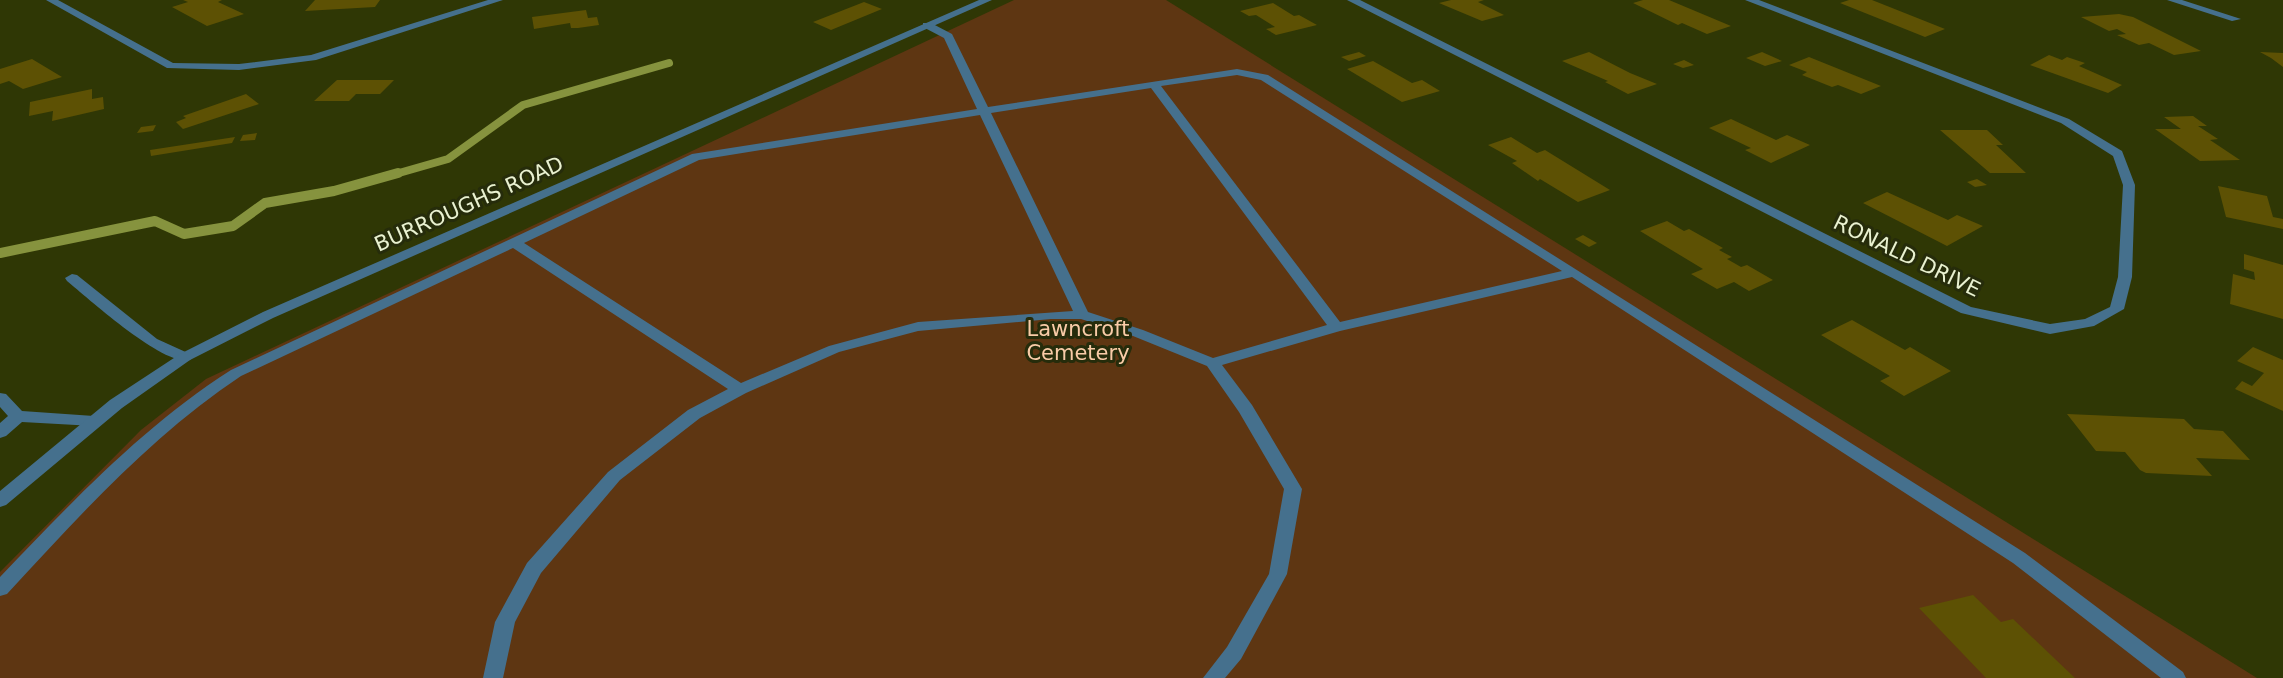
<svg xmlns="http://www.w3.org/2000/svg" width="2283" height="678" font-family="'DejaVu Sans',sans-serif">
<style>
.green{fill:#5e3612}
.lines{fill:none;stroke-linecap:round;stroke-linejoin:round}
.stream-far1{stroke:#86933e;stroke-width:8}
.stream{stroke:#86933e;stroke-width:10}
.building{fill:#5d5104}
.service{fill:#45708d;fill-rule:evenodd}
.minor{fill:#45708d;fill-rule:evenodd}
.labels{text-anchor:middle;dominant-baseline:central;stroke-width:6;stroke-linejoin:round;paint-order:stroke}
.street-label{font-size:21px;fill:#e9f1d0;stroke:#262c0b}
.park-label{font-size:21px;fill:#f9cba7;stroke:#262c0b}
</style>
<rect width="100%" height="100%" fill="#2f3705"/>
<!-- green -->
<path class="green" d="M1014,0H1166L2257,678H0V572L141,430L206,379Z"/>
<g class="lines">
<!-- stream-far1 -->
<path class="stream-far1" d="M392,175L448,159L523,105L669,63"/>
<!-- stream -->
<path class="stream" d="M0,253L155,221L184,234L233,226L265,203L334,191L398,173"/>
</g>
<!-- building -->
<g class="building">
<path d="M183,0H222L218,2L244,14L207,26L172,7L188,2Z"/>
<path d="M315,0H380L375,7L305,11Z"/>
<path d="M1451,0H1484L1478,2L1504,15L1482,21L1439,3Z"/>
<path d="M1643,0H1669L1731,26L1707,34L1682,23L1678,25L1633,3Z"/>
<path d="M1849,0H1872L1945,29L1925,37L1840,3Z"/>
<path d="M864,2L882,9L831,30L813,22Z"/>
<path d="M1273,3L1294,16L1299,15L1317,25L1276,35L1266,29L1275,27L1256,15L1249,16L1240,11Z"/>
<path d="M586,10L588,18L597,17L599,25L578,28H571L570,23L534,29L532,17Z"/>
<path d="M2119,14L2133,17L2201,51L2174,55L2149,43L2139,45L2117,35L2126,34L2117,29L2109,31L2081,17Z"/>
<path d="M1359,52L1366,56L1349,61L1341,57Z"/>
<path d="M1589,52L1630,73L1657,84L1628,94L1605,82L1608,81L1562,61Z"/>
<path d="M1762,52L1782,61L1765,66L1746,58Z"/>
<path d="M2260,52L2283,53V67L2271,58Z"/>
<path d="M2049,55L2062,60L2067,57L2085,63L2079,66L2122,85L2108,93L2030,65Z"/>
<path d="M1809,57L1881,86L1861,94L1838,85L1832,87L1802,75L1807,72L1789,65Z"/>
<path d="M32,59L62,77L23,89L9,81L0,84V69Z"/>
<path d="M1684,60L1694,65L1683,68L1673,64Z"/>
<path d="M1373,61L1412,83L1422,80L1440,91L1402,102L1347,69Z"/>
<path d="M337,80H394L380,94H356L349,101H314Z"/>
<path d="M92,89V99L103,97L104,109L52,121L53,111L29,116L30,102Z"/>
<path d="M246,94L259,104L183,129L176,122L186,118L183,116Z"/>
<path d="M2193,116L2207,126H2198L2218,139L2210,140L2240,160L2200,161L2155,129H2181L2164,117Z"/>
<path d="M1731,119L1776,140L1787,135L1810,145L1771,163L1745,150L1751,148L1709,128Z"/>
<path d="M156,125L153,131L137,133L141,127Z"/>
<path d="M1940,130H1987L2003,145H1996L2026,173H1990Z"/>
<path d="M257,133L255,140L240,141L243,135Z"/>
<path d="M235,137L232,143L151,156L150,150Z"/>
<path d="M1511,137L1537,153L1545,150L1610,190L1578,202L1540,179L1538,181L1512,163L1517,161L1488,145Z"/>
<path d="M1977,179L1987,185L1975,187L1967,182Z"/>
<path d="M2218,186L2267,196L2273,217L2283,219V229L2226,217Z"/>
<path d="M1887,192L1948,220L1957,215L1983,226L1947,246L1863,203Z"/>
<path d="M1667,221L1684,231L1689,229L1723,248L1719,250L1732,257L1727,259L1741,267L1747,265L1773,280L1749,291L1734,282L1717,289L1691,274L1703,269L1640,231Z"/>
<path d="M1583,235L1597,243L1589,247L1575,239Z"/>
<path d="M2244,254L2283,265V319L2230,304L2233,274L2255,280L2254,272L2244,269Z"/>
<path d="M1852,320L1905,350L1910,347L1951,371L1904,396L1880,381L1890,376L1821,335Z"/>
<path d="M2253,347L2283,360V411L2235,389L2242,381L2252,386L2264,373L2237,361Z"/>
<path d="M2067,414L2184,419L2194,429L2223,431L2250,460L2196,458L2212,476L2146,473L2140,470L2125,452L2096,451Z"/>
<path d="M1973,595L2001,622L2013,619L2075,678H1986L1919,608Z"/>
</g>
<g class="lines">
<!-- service -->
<g class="service">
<path d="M923,23H931L952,34L988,107L1237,69L1268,75L2025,553L2183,672L2186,678H2161L2013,563L1572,277L1340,331L1222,365L1252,405L1302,489L1287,574L1241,659L1225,678H1203L1227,647L1269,574L1284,489L1239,412L1207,366L1133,336L1081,319H1051L918,331L839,352L746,393L700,418L620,480L541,573L515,622L503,678H483L495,622L527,563L608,472L688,410L728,389L513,248L241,376C151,436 80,515 7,594L0,596V577C72,502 142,427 231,370L692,154L977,109L944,38L923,27ZM1237,75L1261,80L1562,271L1340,322L1161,86ZM1151,88L1327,325L1213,358L1143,330L1088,312L991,113ZM980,115L1073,311L918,322L829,346L741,383L524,243L699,160Z"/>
<path d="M72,274L77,275L157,339L190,354L193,357L190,360C164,367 89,299 67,281L65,278Z"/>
<path d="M0,393L6,394L22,411L94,416L102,421L94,426L22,422L6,436L0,438V423L8,416L0,407Z"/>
</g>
<!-- minor -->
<g class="minor">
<path d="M46,0H58L173,63L239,64L311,55L488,0H503L316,60L239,70L167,68Z"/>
<path d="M979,0H992L273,318L190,360L122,408L6,505L0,507V491L110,400L180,354L263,312Z"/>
<path d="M1347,0H1360L1971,307L2050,324L2085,319L2110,307L2118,277L2123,185L2113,156L2061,123L1745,0H1759L2069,119L2122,151L2135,185L2132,277L2124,309L2094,326L2050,334L1961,313Z"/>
<path d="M2167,0H2182L2241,19L2232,21Z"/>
</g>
</g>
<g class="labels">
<!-- street labels -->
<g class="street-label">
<text transform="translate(469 204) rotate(-24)">BURROUGHS ROAD</text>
<text transform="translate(1907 256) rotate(26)">RONALD DRIVE</text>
</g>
<!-- park labels -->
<g class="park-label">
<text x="1078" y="329">Lawncroft<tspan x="1078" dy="24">Cemetery</tspan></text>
</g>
</g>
</svg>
